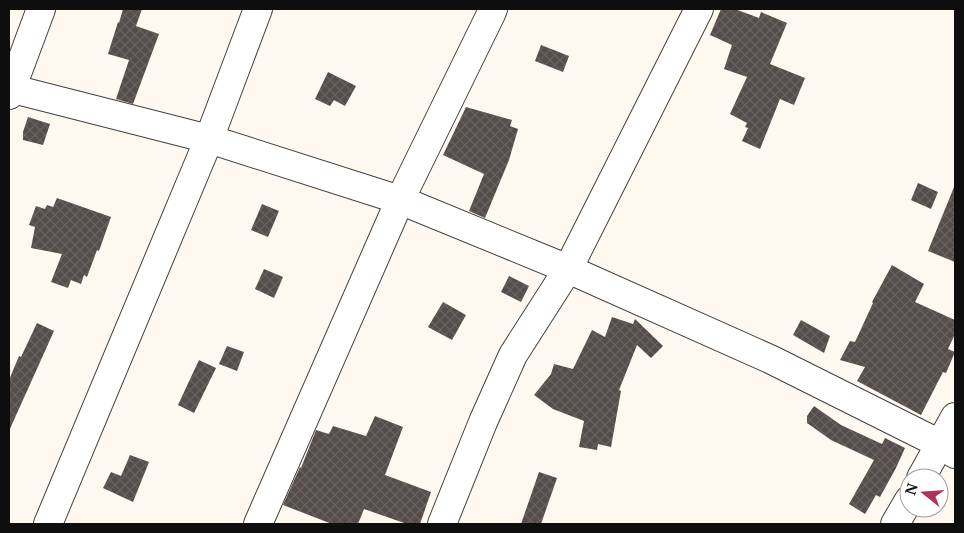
<svg xmlns="http://www.w3.org/2000/svg" width="964" height="533" font-family="Merriweather,serif">
<style>
.building{fill:url(#building-cross-hatch)}
.lines{fill:none;stroke-linecap:round;stroke-linejoin:round}
.minor-casing{stroke:#414141;stroke-width:30}
.minor{stroke:#fff;stroke-width:28}
</style>
<defs>
<pattern id="building-cross-hatch" width="8" height="8" patternUnits="userSpaceOnUse" patternTransform="scale(1.25)"><rect width="8" height="8" fill="#554c4b"/><path d="M0 0l8 8M0 8l8-8" fill="none" stroke="#696161"/></pattern>
</defs>
<rect width="100%" height="100%" fill="#fef8f0"/>
<!-- building -->
<g class="building">
<path d="M123,9H142L136,26L159,34L133,104L116,99L129,60L108,54L118,22L119,23Z"/>
<path d="M721,9H735L759,18L761,12L787,23L770,64L805,78L794,105L780,99L760,149L742,141L748,128L745,127L747,123L730,114L747,77L724,69L732,45L710,35Z"/>
<path d="M541,45L569,56L563,72L535,61Z"/>
<path d="M328,72L356,86L345,106L334,100L330,106L315,99Z"/>
<path d="M466,107L512,120L510,126L518,129L509,160L485,218L469,211L484,174L443,155Z"/>
<path d="M28,117L50,124L43,145L23,140V132Z"/>
<path d="M918,183L938,192L931,209L911,200Z"/>
<path d="M954,187H955V262L928,251Z"/>
<path d="M57,198L111,217L99,251L97,250L87,277L84,275L81,284L71,280L68,288L51,282L62,254L31,248L35,227L29,225L36,206L45,209L47,205L53,207Z"/>
<path d="M262,204L279,211L268,237L251,230Z"/>
<path d="M892,265L924,284L915,302L955,320V334L948,349L955,352L946,373L943,372L921,415L857,381L865,367L840,360L850,341L855,342L873,303L872,302Z"/>
<path d="M264,269L283,277L274,298L255,289Z"/>
<path d="M509,276L529,286L521,302L501,292Z"/>
<path d="M443,302L466,315L452,340L428,327Z"/>
<path d="M612,317L633,324L635,319L663,346L651,358L637,345L619,390L621,391L611,447L598,444L597,450L579,447L584,421L553,409L534,395L551,374L554,364L573,369L592,330L605,337Z"/>
<path d="M801,320L830,336L824,353L793,335Z"/>
<path d="M37,323L54,331L9,431V380L19,356L21,357Z"/>
<path d="M227,346L244,352L237,371L219,364Z"/>
<path d="M199,360L216,368L194,413L178,405Z"/>
<path d="M814,406L841,425L882,444L885,438L905,448L896,468L880,497L876,495L865,514L849,504L874,460L831,440L807,423V416Z"/>
<path d="M375,416L403,427L385,475L431,492L420,524H407L364,509L358,524H332L283,505L300,467L301,468L316,430L329,434L333,426L366,436Z"/>
<path d="M130,455L149,462L133,502L103,488L111,472L121,476Z"/>
<path d="M539,472L557,478L541,524H521Z"/>
</g>
<g class="lines">
<defs>
<g id="minor">
<path d="M9,88L209,139L400,200L568,269L772,360L940,444L955,454"/>
<path d="M9,95L41,9"/>
<path d="M921,478L955,417"/>
<path d="M48,524L209,139L258,9"/>
<path d="M258,524L400,200L491,14L493,9"/>
<path d="M442,524L483,422L513,355L568,269L699,9"/>
<path d="M895,524L909,500"/>
</g>
</defs>
<!-- minor casing -->
<use href="#minor" class="minor-casing"/>
<!-- minor -->
<use href="#minor" class="minor"/>
</g>
<!-- border -->
<rect width="964" height="533" fill="none" stroke="#0e0e0e" stroke-width="20"/>
<!-- north arrow -->
<g transform="translate(924 493) rotate(287)"><circle r="24" fill="#ffffff" stroke="#9f9f9f"/>
<path d="M0-4L9 19L0 12L-9 19Z" fill="#b23157"/>
<text y="-8" font-size="14" font-weight="bold" text-anchor="middle" fill="#0e0e0e">N</text>
</g>
</svg>
